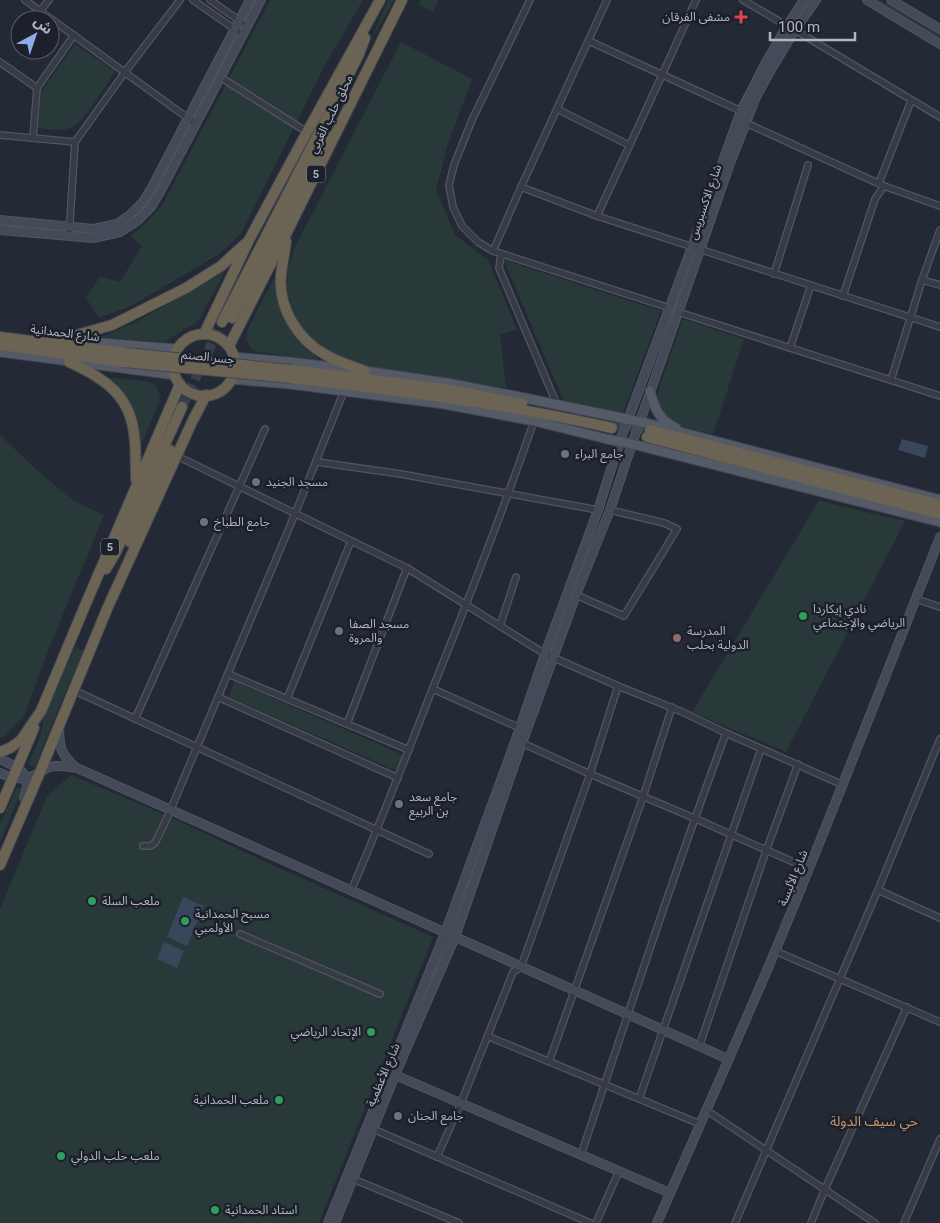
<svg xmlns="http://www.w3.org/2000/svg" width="940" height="1223" font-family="Roboto,'Noto Sans Arabic',sans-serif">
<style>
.green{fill:#29393a}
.water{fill:#3a465c}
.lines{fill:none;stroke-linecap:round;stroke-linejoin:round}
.highway-tunnel{stroke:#383e4a;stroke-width:10;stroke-dasharray:10 5;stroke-linecap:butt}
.street-casing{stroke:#515660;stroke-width:8}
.secondary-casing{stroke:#515660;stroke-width:10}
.primary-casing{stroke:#3f444f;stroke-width:11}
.highway-casing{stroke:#414650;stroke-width:12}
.street{stroke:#363b46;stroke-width:5.5}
.secondary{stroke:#454a58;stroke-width:8}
.primary{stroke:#545a66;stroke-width:9}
.highway{stroke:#6b6354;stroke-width:10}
.highway-bridge-casing{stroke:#414650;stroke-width:12;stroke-linecap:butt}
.highway-bridge{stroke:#6b6354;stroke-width:10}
.health-dot{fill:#e0444e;stroke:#1b202a;stroke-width:2}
.worship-dot{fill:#6b7280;stroke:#1b202a;stroke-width:2}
.leisure-dot{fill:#2e9e5b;stroke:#1b202a;stroke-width:2}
.education-dot{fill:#8d6e63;stroke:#1b202a;stroke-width:2}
.labels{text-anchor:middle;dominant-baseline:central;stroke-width:5;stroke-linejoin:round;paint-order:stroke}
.shield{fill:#1b202a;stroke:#848994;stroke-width:1}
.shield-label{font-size:11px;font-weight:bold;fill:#b1b6c2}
.poi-label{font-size:12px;fill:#b1b6c2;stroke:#1b202a;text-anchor:start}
.street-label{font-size:12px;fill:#b1b6c2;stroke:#1b202a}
.neighbourhood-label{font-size:14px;fill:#c59768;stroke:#1b202a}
</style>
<rect width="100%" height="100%" fill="#232935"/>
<!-- green -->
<g class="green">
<path d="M270,0H363L325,65L241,234L218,255L131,306L99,318L86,298L100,277L120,282L142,246L130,236C147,223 156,215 167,196Z"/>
<path d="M388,0H394L370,42Z"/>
<path d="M420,0H439L433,12L418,4Z"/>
<path d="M877,0C882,0 886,4 892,4L940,33V38Z"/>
<path d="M401,42L472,79L448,144L436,189L455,235L488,260L517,330L500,334L506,388C479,384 451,380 423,376C376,370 321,366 297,319C289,305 285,284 288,268C290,262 292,255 294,249Z"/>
<path d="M75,44L115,71C106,85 85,122 70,128C61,132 48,129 38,128L41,92Z"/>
<path d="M504,260L661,311L623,413L563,400Z"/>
<path d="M226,269L199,320L195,324L184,329L165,342L102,337L138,321L215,277Z"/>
<path d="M276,275L278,299L286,322L304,346L320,360L258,352L252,349L247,341V330Z"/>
<path d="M683,319L744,339L713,434L681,427L669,422L662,411L657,398L661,382Z"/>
<path d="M99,377C110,378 148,379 155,385C159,389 160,395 160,400L140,447L134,417Z"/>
<path d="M0,435L41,474L76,502L104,515L49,648L24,716L3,737L0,738Z"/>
<path d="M819,501L905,521L786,752L692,712Z"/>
<path d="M75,647L84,651L59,707L35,767L28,764L40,737L44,717Z"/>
<path d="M234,681L403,755L397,771L229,697Z"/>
<path d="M71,775L168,816L270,864L433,937L319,1223H0V909L47,796Z"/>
<path d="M17,787L22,789L0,842V824Z"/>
</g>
<!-- water -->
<g class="water">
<path d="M902,439L928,446L925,458L898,450Z"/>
<path d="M183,897L204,906L187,946L167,937Z"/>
<path d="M164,942L184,951L177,968L157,959Z"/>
</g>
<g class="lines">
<!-- highway-tunnel -->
<g class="highway-tunnel">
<path d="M182,407L222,322"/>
<path d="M612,421L650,430"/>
</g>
<defs>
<g id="street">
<path d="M25,0L196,124"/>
<path d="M193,0L243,35"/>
<path d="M210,0L247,26"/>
<path d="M530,0L472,120L454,165L449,185L453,207L462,226L478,242L493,251L670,308"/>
<path d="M743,0L787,26"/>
<path d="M40,11L49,0"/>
<path d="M795,30L940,117"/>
<path d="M589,41L741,111"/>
<path d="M0,62L37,88L74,35"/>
<path d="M220,77L307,132"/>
<path d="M557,109L629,145"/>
<path d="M746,123L884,186L940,206"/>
<path d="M0,135L75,142L125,72L180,0"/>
<path d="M33,138L37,88"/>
<path d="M879,183L911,101"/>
<path d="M521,187L597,216L940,327"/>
<path d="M597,216C630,144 664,72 696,0"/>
<path d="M69,236L75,142"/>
<path d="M493,251L521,187L607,0"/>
<path d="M501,255L499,268L557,405"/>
<path d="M774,274L808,165"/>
<path d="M922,280L940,285"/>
<path d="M843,296L875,199L884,186"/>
<path d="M678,312L940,396"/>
<path d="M790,348L811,285"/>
<path d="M891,380L922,280L940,230"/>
<path d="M177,456L407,568L545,654L618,686L680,711L726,733L843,785"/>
<path d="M317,462L401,474L598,510"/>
<path d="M576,595L624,616L677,529L664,523L610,510"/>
<path d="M916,599L940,607"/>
<path d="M500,626L516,577"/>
<path d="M228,674L409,750"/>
<path d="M433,689L520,728"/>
<path d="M73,690L429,854"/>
<path d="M218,697L398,778"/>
<path d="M287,699L351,541"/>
<path d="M135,719L265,429"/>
<path d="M347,724L407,568"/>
<path d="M522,743L590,774L694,818L809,869"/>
<path d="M143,846H150L155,843L168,816L295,514L344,391"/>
<path d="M878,890L940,918"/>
<path d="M351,891C380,824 406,757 432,690C468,601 503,511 534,421"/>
<path d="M240,934L380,994"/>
<path d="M775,951L940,1022"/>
<path d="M487,1036L700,1124"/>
<path d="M699,1047L766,851L798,764"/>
<path d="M549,1062L643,797L672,707"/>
<path d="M639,1099L761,749"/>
<path d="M706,1110L875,1223"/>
<path d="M373,1129L590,1223"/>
<path d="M581,1155C628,1014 674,873 726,733"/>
<path d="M437,1157L461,1103L513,972L521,967L590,774L618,686"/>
<path d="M353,1179L459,1223"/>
<path d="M596,1223L619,1171"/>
<path d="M735,1223L878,890L940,739"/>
<path d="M811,1223L825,1189L907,1007"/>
<path d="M904,1223L940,1139"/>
</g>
<g id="secondary">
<path d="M867,0L940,44"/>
<path d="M891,0L940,29"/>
<path d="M0,220L94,229L117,224L130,215L143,202L151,189L250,0"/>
<path d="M0,230L93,238L120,232L137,221L151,207L159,194L261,0"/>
<path d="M59,729C60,750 60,752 75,767"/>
<path d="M0,759C20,768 33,774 24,798"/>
<path d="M0,773C11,778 23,781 35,775C40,773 44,769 49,767C59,765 67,766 77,768L728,1059"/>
<path d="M395,1075L670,1193"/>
<path d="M328,1223L445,933L515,742L545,654L598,510L620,441L692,247L741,111L764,66L787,26L804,0"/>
<path d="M335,1223L395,1075L455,937L522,743L576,595L610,510L632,444L700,250L729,166L756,97L769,73L795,30L816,0"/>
<path d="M657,1223C697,1132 737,1041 776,949C833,812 886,675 940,537"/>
</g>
<g id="primary">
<path d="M63,340L177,349"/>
<path d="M0,352L175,375"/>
<path d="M234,357L290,362L365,371L447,383L515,396L646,423L940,500"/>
<path d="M231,379L290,384L444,404L534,421L607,439L632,444L940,522"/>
<path d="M650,391C655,409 658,419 676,428"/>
</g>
<g id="highway">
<path d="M286,241C285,252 282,264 281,275C278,308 298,340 326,355C338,362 352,366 365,371"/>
<path d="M232,318L327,136"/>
<path d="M222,322L359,54L365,38"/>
<path d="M204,334L249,240L307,132L380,0"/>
<circle cx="204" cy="365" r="31"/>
<path d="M0,337L126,353"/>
<path d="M59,340L112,325L186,288L221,266L245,244"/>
<path d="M0,345L124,362"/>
<path d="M229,346L288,230L402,0"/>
<path d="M69,362C80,367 91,372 100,379C139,404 135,440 136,480"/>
<path d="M291,370L446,389L522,404"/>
<path d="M290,378C398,390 506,404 612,428"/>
<path d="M650,430L940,505"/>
<path d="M647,437L940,514"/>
<path d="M130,542L170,450"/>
<path d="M106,569L116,552L182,407"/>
<path d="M0,752L10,748L21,740L41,711L84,608L180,384"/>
<path d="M0,808L34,728"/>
<path d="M0,865L40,772L107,609L192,422L206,395"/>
</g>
</defs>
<!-- street casing -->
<use href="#street" class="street-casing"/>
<!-- secondary casing -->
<use href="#secondary" class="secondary-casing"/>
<!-- primary casing -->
<use href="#primary" class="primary-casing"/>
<!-- highway casing -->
<use href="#highway" class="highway-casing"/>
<!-- street -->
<use href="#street" class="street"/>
<!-- secondary -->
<use href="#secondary" class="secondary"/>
<!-- primary -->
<use href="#primary" class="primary"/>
<!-- highway -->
<use href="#highway" class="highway"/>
<defs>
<g id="highway-bridge">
<path d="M126,353L291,370"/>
<path d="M124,362L290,378"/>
</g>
</defs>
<!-- highway-bridge casing -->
<use href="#highway-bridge" class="highway-bridge-casing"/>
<!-- highway-bridge -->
<use href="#highway-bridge" class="highway-bridge"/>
</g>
<!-- markers -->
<path class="health-dot" d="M738.5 9.5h5v5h5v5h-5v5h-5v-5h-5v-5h5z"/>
<g class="worship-dot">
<circle cx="565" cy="454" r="5"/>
<circle cx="256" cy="482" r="5"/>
<circle cx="204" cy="522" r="5"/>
<circle cx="339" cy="631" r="5"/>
<circle cx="399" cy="804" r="5"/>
<circle cx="398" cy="1116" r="5"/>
</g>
<g class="leisure-dot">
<circle cx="803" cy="616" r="5"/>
<circle cx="92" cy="901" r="5"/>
<circle cx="185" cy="921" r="5"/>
<circle cx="371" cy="1032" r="5"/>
<circle cx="279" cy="1100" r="5"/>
<circle cx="61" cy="1156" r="5"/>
<circle cx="215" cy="1210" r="5"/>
</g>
<circle class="education-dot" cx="677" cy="638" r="5"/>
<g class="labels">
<!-- shield labels -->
<g class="shield">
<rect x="307" y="165.5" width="18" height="17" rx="4"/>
<rect x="101" y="538.5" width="18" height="17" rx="4"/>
</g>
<g class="shield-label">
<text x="316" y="174">5</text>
<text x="110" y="547">5</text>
</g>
<!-- poi labels -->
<g class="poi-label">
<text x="730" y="17" text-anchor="end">مشفى الفرقان</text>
<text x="575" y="454">جامع البراء</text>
<text x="266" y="482">مسجد الجنيد</text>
<text x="214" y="522">جامع الطباخ</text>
<text x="813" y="609">نادي إيكاردا<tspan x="813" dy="14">الرياضي والإجتماعي</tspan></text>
<text x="349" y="624">مسجد الصفا<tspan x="349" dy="14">والمروة</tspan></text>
<text x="687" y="631">المدرسة<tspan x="687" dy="14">الدولية بحلب</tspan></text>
<text x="409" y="797">جامع سعد<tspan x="409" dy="14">بن الربيع</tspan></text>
<text x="102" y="901">ملعب السلة</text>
<text x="195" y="914">مسبح الحمدانية<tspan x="195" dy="14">الأولمبي</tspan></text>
<text x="361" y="1032" text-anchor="end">الإتحاد الرياضي</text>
<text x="269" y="1100" text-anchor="end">ملعب الحمدانية</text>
<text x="408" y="1116">جامع الجنان</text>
<text x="71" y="1156">ملعب حلب الدولي</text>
<text x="225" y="1210">استاد الحمدانية</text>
</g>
<!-- street labels -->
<g class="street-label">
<text transform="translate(331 114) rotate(-64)">محلق حلب الغربي</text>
<text transform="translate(705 202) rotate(-71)">شارع الاكسبريس</text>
<text transform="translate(65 333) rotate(7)">شارع الحمدانية</text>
<text transform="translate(208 357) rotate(6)">جسر الصنم</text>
<text transform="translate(793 878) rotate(-68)">شارع الألبسة</text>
<text transform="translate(383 1075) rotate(-67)">شارع الأعظمية</text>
</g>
<!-- neighbourhood labels -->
<g class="neighbourhood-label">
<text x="874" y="1121">حي سيف الدولة</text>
</g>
</g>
<!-- north arrow -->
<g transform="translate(35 35) rotate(40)"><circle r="24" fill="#1b202a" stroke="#575c67"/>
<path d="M0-4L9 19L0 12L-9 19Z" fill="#8eabea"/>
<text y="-8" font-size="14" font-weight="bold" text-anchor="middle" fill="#b1b6c2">ش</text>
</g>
<!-- scale -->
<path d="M770 32v8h85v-8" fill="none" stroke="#b1b6c2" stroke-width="2.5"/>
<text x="778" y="32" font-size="15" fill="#b1b6c2" stroke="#1b202a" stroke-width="4" paint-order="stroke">100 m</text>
</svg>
